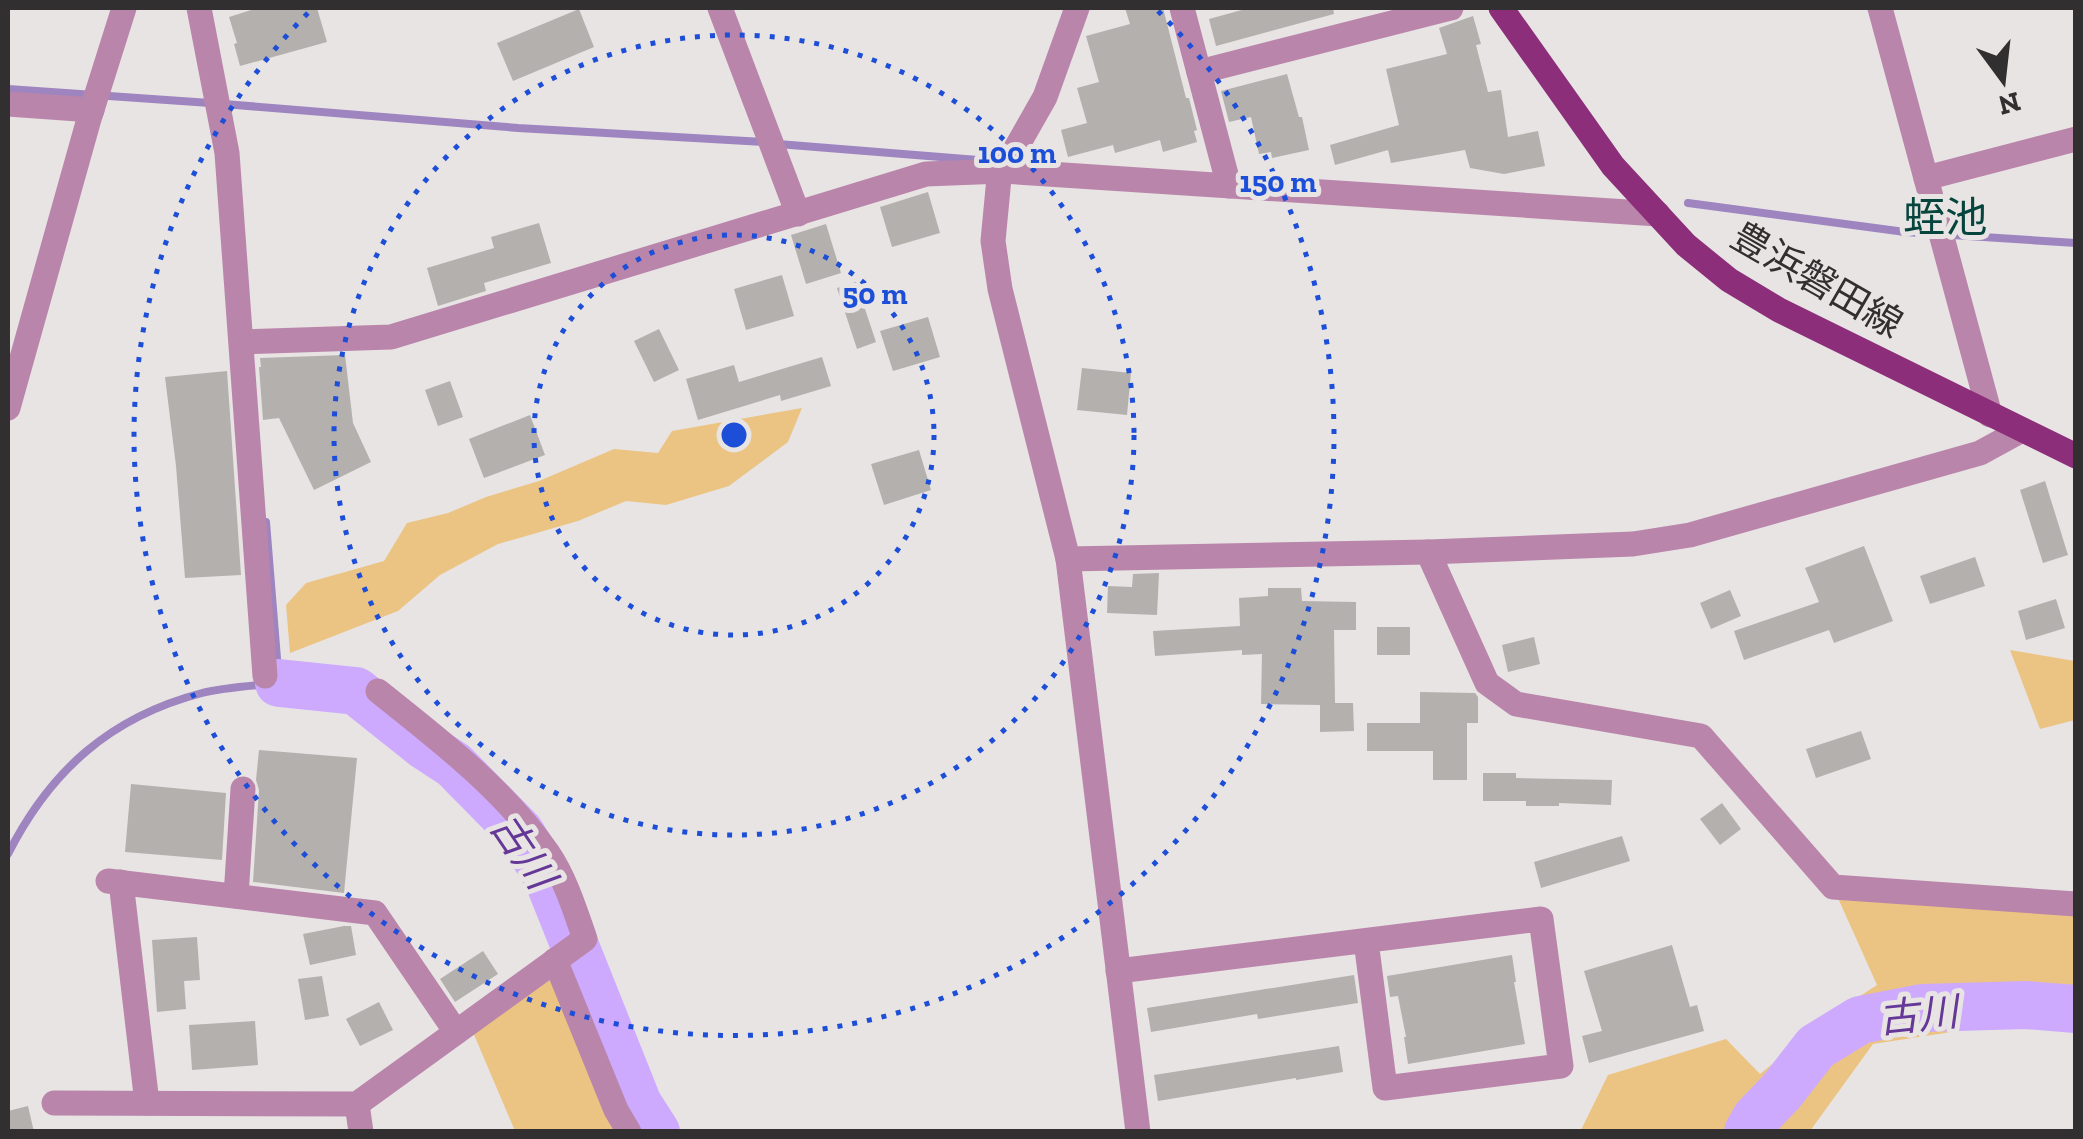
<svg xmlns="http://www.w3.org/2000/svg" width="2083" height="1139" font-family="'Zilla Slab','Noto Sans JP',serif">
<style>
.green{fill:#ebc483}
.lines{fill:none;stroke-linecap:round;stroke-linejoin:round}
.stream{stroke:#9e85c0;stroke-width:8}
.river{stroke:#cdaafe;stroke-width:48}
.building{fill:#b4b0ae}
.minor{stroke:#ba85ab;stroke-width:25}
.major{stroke:#8c2e79;stroke-width:25}
.ring{fill:none;stroke:#1d4ed8;stroke-width:5;stroke-dasharray:5 10}
.labels{text-anchor:middle;dominant-baseline:central;stroke-width:10;stroke-linejoin:round;paint-order:stroke}
.street-label{font-size:38px;fill:#312f30;stroke:#e8e4e4}
.water-label{font-size:40px;font-style:italic;fill:#653797;stroke:#e8e4e4}
.quarter-label{font-size:42px;fill:#06453d;stroke:#e8e4e4}
.centre{fill:#1d4ed8;stroke:#e8e4e4;stroke-width:5}
.ring-label{font-size:30px;text-anchor:middle;font-weight:bold;fill:#1d4ed8;stroke:#e8e4e4;stroke-width:10;stroke-linejoin:round;paint-order:stroke}
</style>
<rect width="100%" height="100%" fill="#e8e4e4"/>
<!-- green -->
<g class="green">
<path d="M802,408L788,442L729,486L666,505L626,501L578,521L498,544L440,575L398,611L290,653L286,605L306,583L384,561L407,523L448,513L486,497L539,481L614,449L658,453L672,431Z"/>
<path d="M2010,650L2075,661V720L2040,729Z"/>
<path d="M1833,887L2075,910V1031L1991,1026L1873,1044L1810,1131L1580,1132L1608,1075L1726,1039L1760,1074L1840,1009L1877,985Z"/>
<path d="M560,974L632,1131H515L469,1023Z"/>
</g>
<g class="lines">
<!-- stream -->
<g class="stream">
<path d="M8,89L210,103"/>
<path d="M224,104L518,128L764,142"/>
<path d="M778,144L978,160"/>
<path d="M1688,203L1905,232L2076,243"/>
<path d="M8,854C50,771 110,717 202,693C227,687 254,686 279,683L266,522"/>
</g>
<!-- river -->
<g class="river">
<path d="M279,683L356,691L425,746L454,765L520,832L547,876L638,1104L656,1132"/>
<path d="M1748,1132L1756,1118L1781,1092L1816,1047L1860,1020L1922,1008L2026,1005L2076,1009"/>
</g>
</g>
<!-- building -->
<g class="building">
<path d="M258,8H317L327,42L240,66L234,44L237,43L229,17Z"/>
<path d="M1125,8H1163L1186,98H1189L1197,130L1194,131L1197,142L1163,152L1160,140L1115,153L1113,145L1068,157L1061,130L1087,123L1077,88L1099,82L1086,36L1130,24Z"/>
<path d="M1249,8H1333L1334,14L1216,46L1209,19Z"/>
<path d="M579,9L594,47L513,81L497,43Z"/>
<path d="M1473,16L1481,44L1476,45L1488,92L1501,90L1508,137L1538,131L1545,166L1504,174L1470,168L1465,150L1391,163L1388,150L1335,165L1330,145L1399,125L1386,69L1447,54L1439,28Z"/>
<path d="M1287,74L1299,117H1302L1309,150L1272,158L1271,152L1259,154L1251,117L1229,122L1221,91Z"/>
<path d="M928,192L940,233L892,247L880,207Z"/>
<path d="M539,223L551,263L484,283L486,291L438,306L427,268L494,248L491,237Z"/>
<path d="M826,224L841,273L806,284L791,235Z"/>
<path d="M782,275L794,316L746,330L734,289Z"/>
<path d="M856,282L876,342L857,349L837,288Z"/>
<path d="M928,317L940,357L893,371L880,331Z"/>
<path d="M659,329L679,370L654,382L634,341Z"/>
<path d="M345,355L353,423L371,462L314,490L279,418L263,420L259,367H261L260,358Z"/>
<path d="M822,357L831,386L781,401L780,395L698,420L686,379L734,365L739,382Z"/>
<path d="M1082,368L1131,373L1127,415L1077,410Z"/>
<path d="M227,371L241,575L185,578L176,466L165,377Z"/>
<path d="M450,381L463,417L438,426L425,390Z"/>
<path d="M530,415L545,455L484,478L469,439Z"/>
<path d="M919,450L931,490L884,505L871,464Z"/>
<path d="M2045,481L2068,555L2043,563L2020,490Z"/>
<path d="M1864,546L1893,621L1834,643L1829,630L1744,660L1734,631L1819,602L1805,568Z"/>
<path d="M1975,557L1985,586L1930,604L1920,576Z"/>
<path d="M1159,573L1157,615L1107,613L1108,586L1132,587L1133,574Z"/>
<path d="M1268,588H1301L1302,601L1356,602V630H1334L1335,703H1353L1354,731L1320,732V705L1261,704L1262,654L1242,655V650L1155,656L1153,631L1240,626L1239,598L1268,596Z"/>
<path d="M1730,590L1741,616L1711,629L1700,603Z"/>
<path d="M2056,599L2065,628L2026,640L2018,611Z"/>
<rect x="1377" y="627" width="33" height="28"/>
<path d="M1534,637L1540,664L1508,672L1502,645Z"/>
<path d="M1420,692L1475,693L1478,697V723H1467V780H1433V751H1367V723H1420Z"/>
<path d="M1861,731L1871,759L1816,778L1806,749Z"/>
<path d="M259,750L357,758L344,893L253,882L259,790L256,780Z"/>
<path d="M1483,773H1516V778L1612,780L1611,805L1559,803V806H1526V801H1483Z"/>
<path d="M131,784L226,793L222,860L125,852Z"/>
<path d="M1722,803L1741,829L1720,845L1700,819Z"/>
<path d="M1622,836L1630,861L1541,888L1534,862Z"/>
<path d="M344,926H351L356,955L310,965L303,934Z"/>
<path d="M197,937L200,980L184,981L186,1009L157,1012L152,940Z"/>
<path d="M1672,945L1690,1007L1697,1005L1704,1031L1589,1063L1582,1036L1602,1031L1584,971Z"/>
<path d="M483,951L498,974L455,1002L440,979Z"/>
<path d="M1512,955L1516,982H1514L1525,1044L1408,1064L1404,1037H1406L1398,996L1390,997L1387,976Z"/>
<path d="M1354,975L1358,1003L1258,1019L1257,1014L1151,1032L1147,1008Z"/>
<path d="M322,976L329,1016L305,1020L298,979Z"/>
<path d="M379,1002L393,1030L360,1046L346,1019Z"/>
<path d="M255,1021L258,1065L192,1070L189,1025Z"/>
<path d="M1339,1046L1343,1072L1296,1080V1078L1158,1101L1154,1075Z"/>
<path d="M28,1106L34,1132H8V1111Z"/>
</g>
<g class="lines">
<!-- minor -->
<g class="minor">
<path d="M199,8L227,153L265,676"/>
<path d="M720,8L798,214"/>
<path d="M1077,8L1045,97L999,178L993,241L1000,289L1068,559L1138,1132"/>
<path d="M1182,8L1229,186"/>
<path d="M1880,8L1990,415"/>
<path d="M1199,72L1451,8"/>
<path d="M8,104L92,110"/>
<path d="M1926,178L2076,139"/>
<path d="M242,342L391,337L926,174L1003,171L1658,214"/>
<path d="M8,408L89,119L124,8"/>
<path d="M1428,552L1487,683L1516,704L1701,736L1833,887L2076,904"/>
<path d="M1068,559L1428,552L1633,544L1690,535L1980,453L2022,430"/>
<path d="M108,881L375,913L456,1032"/>
<path d="M121,882L147,1103"/>
<path d="M236,896L243,789"/>
<path d="M555,960L616,1110L629,1132"/>
<path d="M1118,971L1499,924L1541,919L1561,1066L1385,1088L1366,941"/>
<path d="M54,1103L357,1104L585,939C575,910 565,878 548,853C503,788 439,740 378,691"/>
<path d="M357,1104L361,1132"/>
</g>
<!-- major -->
<path class="major" d="M1501,8L1613,166L1686,245L1729,280L1779,310L2076,456"/>
</g>
<!-- distance rings -->
<g class="ring">
<circle cx="734" cy="435" r="200"/>
<circle cx="734" cy="435" r="400"/>
<path d="M1158 11A600 600 0 1 1 310 11"/>
</g>
<g class="labels">
<!-- street labels -->
<g class="street-label">
<text transform="translate(1817 280) rotate(30)">豊浜磐田線</text>
</g>
<!-- water labels -->
<g class="water-label">
<text transform="translate(523 851) rotate(56)">古川</text>
<text transform="translate(1918 1015) rotate(-6)">古川</text>
</g>
<!-- quarter labels -->
<g class="quarter-label">
<text x="1945" y="217">蛭池</text>
</g>
</g>
<circle cx="734" cy="435" r="15" class="centre"/>
<g class="ring-label">
<text x="1017" y="163">100 m</text>
<text x="1278" y="192">150 m</text>
<text x="875" y="304">50 m</text>
</g>
<!-- border -->
<rect width="2083" height="1139" fill="none" stroke="#312f30" stroke-width="20"/>
<!-- north arrow -->
<g transform="translate(2003 80) rotate(165)" stroke="#e8e4e4" stroke-width="8" paint-order="stroke">
<path d="M0-8L18 38L0 25L-18 38Z" fill="#312f30"/>
<text y="-15" font-size="28" font-weight="bold" text-anchor="middle" fill="#312f30">N</text>
</g>
</svg>
